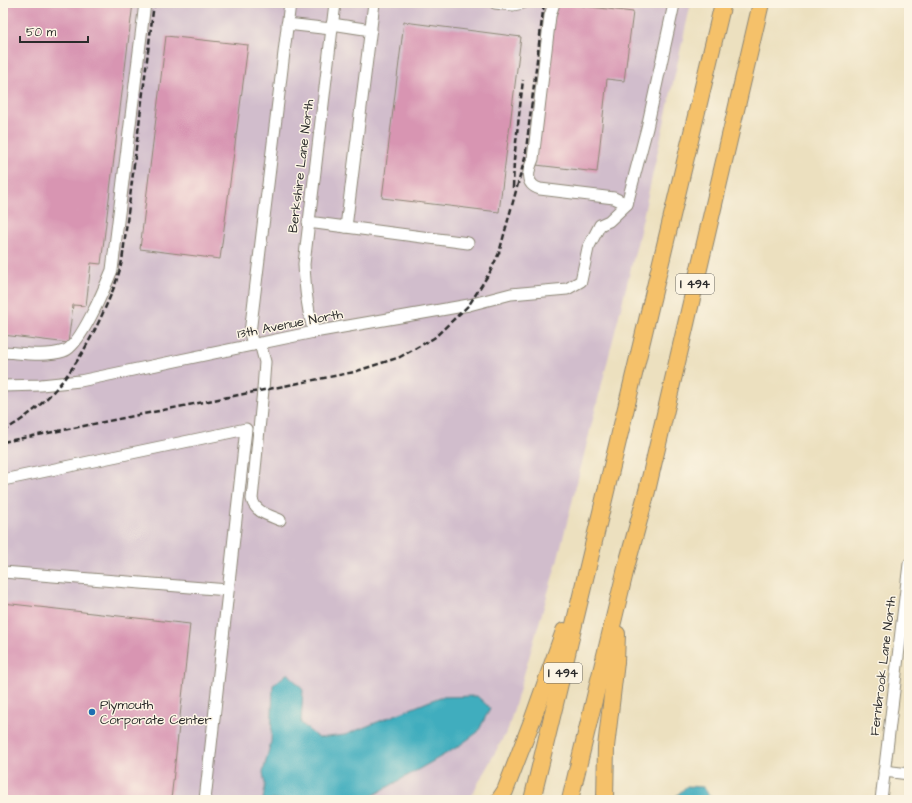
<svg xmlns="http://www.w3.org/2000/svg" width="912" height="803" font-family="'Architects Daughter',sans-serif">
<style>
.industrial{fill:#d1bdcc}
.water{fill:#40adbe;stroke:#366c74}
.building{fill:#d895b2}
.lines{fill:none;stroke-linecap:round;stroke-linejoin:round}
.minor-casing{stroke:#8c8675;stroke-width:13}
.highway-casing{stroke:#8c8675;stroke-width:18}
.minor{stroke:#fff;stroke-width:11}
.highway{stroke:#f5c16b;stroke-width:16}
.rail{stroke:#2b2b2b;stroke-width:2.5;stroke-dasharray:6 3;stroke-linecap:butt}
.poi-dot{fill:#1f6fb2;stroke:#fcf5e5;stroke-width:1.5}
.labels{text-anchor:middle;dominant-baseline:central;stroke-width:3;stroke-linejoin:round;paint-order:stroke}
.shield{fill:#fcf5e5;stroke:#6a6863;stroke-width:1}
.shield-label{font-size:12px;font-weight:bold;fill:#2b2b2b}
.street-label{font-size:13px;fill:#2b2b2b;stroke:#fcf5e5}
.poi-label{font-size:13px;fill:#2b2b2b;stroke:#fcf5e5;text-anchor:start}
</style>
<rect width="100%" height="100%" fill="#fcf5e5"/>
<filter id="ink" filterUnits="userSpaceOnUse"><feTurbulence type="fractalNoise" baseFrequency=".025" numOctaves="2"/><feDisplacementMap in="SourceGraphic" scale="8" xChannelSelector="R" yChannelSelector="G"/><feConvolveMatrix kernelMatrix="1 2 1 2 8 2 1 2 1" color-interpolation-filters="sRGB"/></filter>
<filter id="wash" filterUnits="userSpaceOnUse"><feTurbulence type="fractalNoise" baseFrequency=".012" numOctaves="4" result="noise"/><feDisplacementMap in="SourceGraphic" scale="16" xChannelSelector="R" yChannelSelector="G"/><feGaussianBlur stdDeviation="0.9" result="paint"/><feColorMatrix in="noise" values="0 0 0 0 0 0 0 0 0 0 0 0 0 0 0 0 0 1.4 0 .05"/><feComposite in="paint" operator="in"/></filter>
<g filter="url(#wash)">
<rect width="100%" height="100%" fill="#ece0bf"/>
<!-- industrial -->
<path class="industrial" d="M3,3H691L637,244L557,562L508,729L469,800H3Z"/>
<!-- water -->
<g class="water">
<path d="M288,673L303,690L301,723L318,738L345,735L440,697L477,696L490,708L478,732L456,748L365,800H263L265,785L263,772L271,742L273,685Z"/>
<path d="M687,786L703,787L713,800H675V797Z"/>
</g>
<g id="blocks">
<!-- building -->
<g class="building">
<path d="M3,3H133L101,264L91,263L86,306L73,305L68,343L3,335Z"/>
<path d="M556,3L633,12L624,81L607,79L597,172L536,165Z"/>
<path d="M404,22L521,37L499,212L382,198Z"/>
<path d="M166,36L248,45L220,259L140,249Z"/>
<path d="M3,603L190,624L171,800H3Z"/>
</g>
</g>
</g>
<g filter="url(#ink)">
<use href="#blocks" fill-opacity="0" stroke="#8c8675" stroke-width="1"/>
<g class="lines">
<defs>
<g id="minor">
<path d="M495,3L513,5L523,3"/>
<path d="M554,3L550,16L533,159C528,171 524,184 540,189L614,198L627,204"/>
<path d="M287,24L331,29"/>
<path d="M332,24L371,30"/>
<path d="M308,222L468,243"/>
<path d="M346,227L374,3"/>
<path d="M314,332C307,310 305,287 304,264L335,3"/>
<path d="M260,343L265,362L263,390L252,499C255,512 268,515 280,520"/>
<path d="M253,345L250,333L290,3"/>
<path d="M3,352C22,353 45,357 64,351C80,347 105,287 112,270L145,3"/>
<path d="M3,386L41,385L80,381L314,332L469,305L511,294L567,289L581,281L588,248L600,225L609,221L627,204L647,128L674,4"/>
<path d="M3,480L246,429L205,800"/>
<path d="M3,572L228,590"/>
<path d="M884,771L909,774"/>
<path d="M881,800L909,564"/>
</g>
<g id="highway">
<path d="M499,800L505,791L532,721L564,631"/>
<path d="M532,800L723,3"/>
<path d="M570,800L627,564L647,491L761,3"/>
<path d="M605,800L606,747L616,662L617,634"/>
</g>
</defs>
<!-- minor casing -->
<use href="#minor" class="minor-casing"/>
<!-- highway casing -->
<use href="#highway" class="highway-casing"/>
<!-- minor -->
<use href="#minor" class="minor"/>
<!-- highway -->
<use href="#highway" class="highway"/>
<!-- rail -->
<g class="rail">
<path d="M513,188L514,160L523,80"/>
<path d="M3,431C51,405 80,363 102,315C111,295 120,276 123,254L154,3"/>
<path d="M3,442L354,372L400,357L434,338L469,305L490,272L499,253L525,158L544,3"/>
</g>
</g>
</g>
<!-- markers -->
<circle class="poi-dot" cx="92" cy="712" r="4"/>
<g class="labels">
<!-- shield labels -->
<g class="shield">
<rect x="676" y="274" width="38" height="20" rx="3"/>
<rect x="544" y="663" width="38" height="20" rx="3"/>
</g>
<g class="shield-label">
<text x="695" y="284">I 494</text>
<text x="563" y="673">I 494</text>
</g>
<!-- street labels -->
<g class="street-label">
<text transform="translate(301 166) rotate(-83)">Berkshire Lane North</text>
<text transform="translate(290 324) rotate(-11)">13th Avenue North</text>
<text transform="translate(883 666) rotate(-83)">Fernbrook Lane North</text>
</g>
<!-- poi labels -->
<g class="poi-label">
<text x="100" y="705">Plymouth<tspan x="100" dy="15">Corporate Center</tspan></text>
</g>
</g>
<!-- margin -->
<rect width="912" height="803" fill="none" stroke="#fcf5e5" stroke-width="16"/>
<!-- scale -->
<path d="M20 36v6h68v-6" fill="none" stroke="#2b2b2b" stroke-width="2"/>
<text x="26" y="36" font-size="12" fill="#2b2b2b" stroke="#fcf5e5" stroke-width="3" paint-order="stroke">50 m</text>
</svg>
